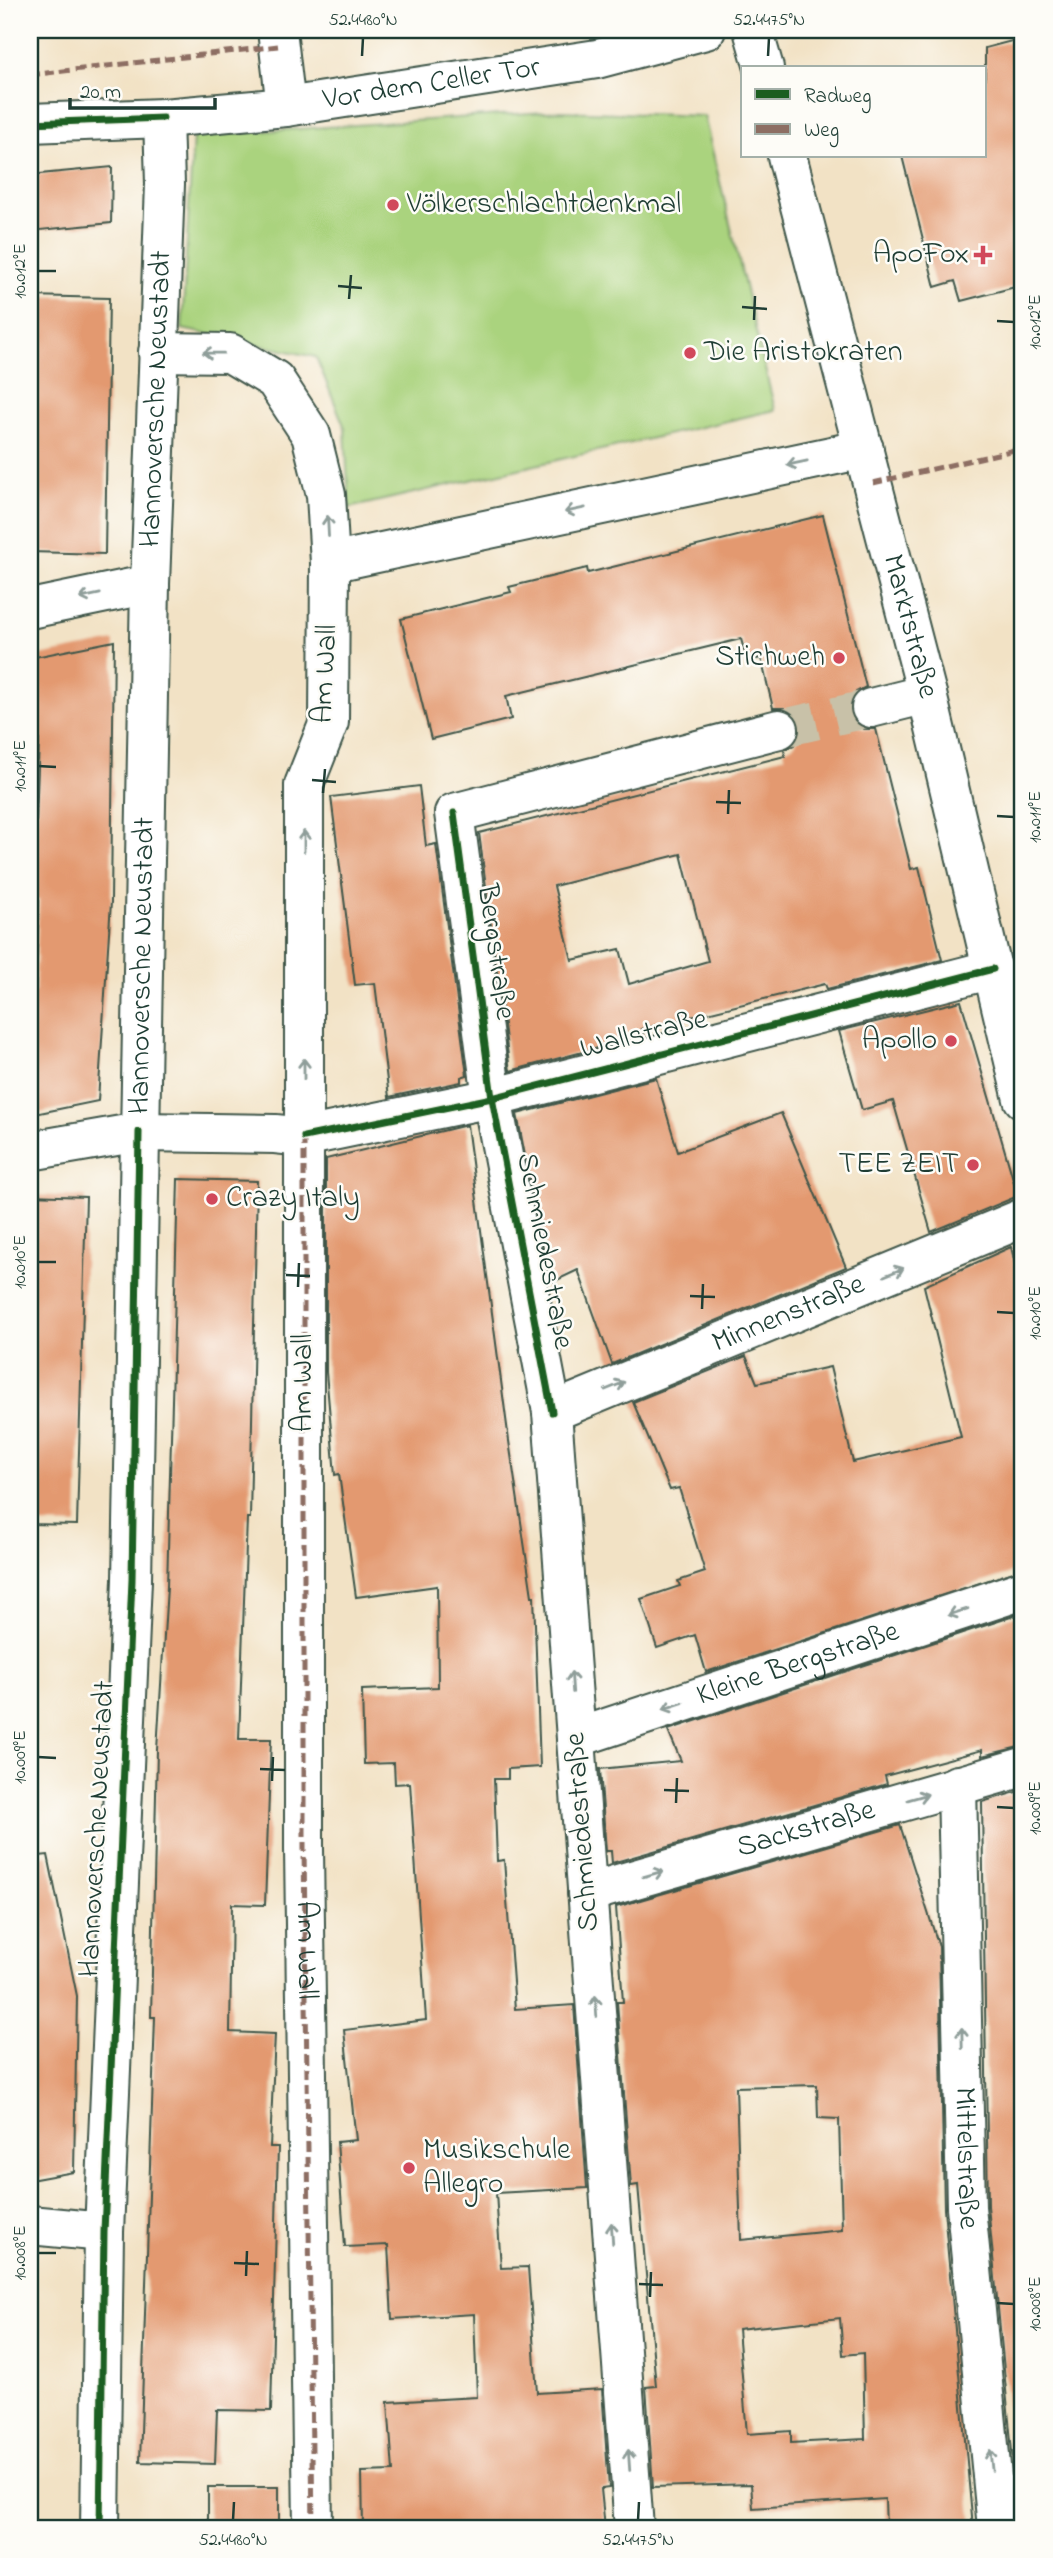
<svg xmlns="http://www.w3.org/2000/svg" width="1053" height="2558" font-family="'Indie Flower',sans-serif">
<style>
.green{fill:#aad37e;stroke:#648859;stroke-width:2}
.building{fill:#e39970;fill-rule:evenodd}
.lines{fill:none;stroke-linecap:round;stroke-linejoin:round}
.minor-tunnel{stroke:#c8c1a8;stroke-width:38;stroke-dasharray:38 19;stroke-linecap:butt}
.minor-casing{stroke:#3f564a;stroke-width:42}
.major-casing{stroke:#3f564a;stroke-width:42}
.minor{stroke:#fff;stroke-width:38}
.major{stroke:#fff;stroke-width:38}
.quiet{stroke:#8d6e63;stroke-width:5;stroke-dasharray:10 5;stroke-linecap:butt}
.cycleway-casing{stroke:#fdfcf7;stroke-width:11}
.cycleway{stroke:#1b5e20;stroke-width:7}
.oneway{stroke:#8f9e9a}
.ticks{fill:none;stroke:#1f3d34;stroke-width:2.5}
.poi-dot{fill:#d1495b;stroke:#fdfcf7;stroke-width:2.5}
.labels{text-anchor:middle;dominant-baseline:central;stroke-width:5;stroke-linejoin:round;paint-order:stroke}
.street-label{font-size:30px;fill:#1f3d34;stroke:#fdfcf7}
.poi-label{font-size:30px;fill:#1f3d34;stroke:#fdfcf7;text-anchor:start}
.neatline{fill:none;stroke:#1f3d34;stroke-width:2.5}
.ticks-label{font-size:18px;text-anchor:middle;fill:#1f3d34}
</style>
<rect width="100%" height="100%" fill="#fdfcf7"/>
<filter id="ink" filterUnits="userSpaceOnUse"><feTurbulence type="fractalNoise" baseFrequency=".0143" numOctaves="2"/><feDisplacementMap in="SourceGraphic" scale="14" xChannelSelector="R" yChannelSelector="G"/><feConvolveMatrix kernelMatrix="1 2 1 2 8 2 1 2 1" color-interpolation-filters="sRGB"/></filter>
<filter id="wash" filterUnits="userSpaceOnUse"><feTurbulence type="fractalNoise" baseFrequency=".00686" numOctaves="4" result="noise"/><feDisplacementMap in="SourceGraphic" scale="28" xChannelSelector="R" yChannelSelector="G"/><feGaussianBlur stdDeviation="1.57" result="paint"/><feColorMatrix in="noise" values="0 0 0 0 0 0 0 0 0 0 0 0 0 0 0 0 0 1.4 0 .05"/><feComposite in="paint" operator="in"/></filter>
<g filter="url(#wash)">
<rect width="100%" height="100%" fill="#f2e2c5"/>
<!-- green -->
<path class="green" d="M560,111L704,116L775,410L349,508L345,428L316,357L182,329L193,136Z"/>
<g id="blocks">
<!-- building -->
<g class="building">
<path d="M1023,38V285L961,301L955,281L935,287L902,156H985V48Z"/>
<path d="M112,167L111,223L30,231V175Z"/>
<path d="M30,296L109,298L105,554L30,552Z"/>
<path d="M823,515L866,687L856,692L850,701V714L855,723L864,729H876L911,869L919,867L942,960L827,989L825,984L642,1029L644,1036L510,1071L479,833L785,756L784,750L794,745L800,735V724L794,713L784,708H773L761,658L747,661L741,639L506,696L511,719L431,739L401,619L511,592L509,587L587,568L588,573ZM681,854L708,961L629,984L620,949L572,960L554,886Z"/>
<path d="M114,641L111,902L98,1101L30,1115V993L35,992L39,900H30V851L35,852L39,739L30,741V658Z"/>
<path d="M419,786L426,846L436,844L467,1075L461,1077V1082L389,1097L375,983L355,985L331,797Z"/>
<path d="M961,1001L1018,1196L931,1232L893,1101L862,1110L839,1031Z"/>
<path d="M656,1078L678,1152L781,1113L846,1267L612,1364L578,1270L553,1282L546,1264L517,1114Z"/>
<path d="M467,1125L509,1441L532,1596H534L540,1767L508,1769V1779H494L497,1861L504,1860L515,2009L574,2005L587,2188L496,2193L501,2268L528,2267L537,2393L602,2389L609,2488L601,2489L605,2528H363L362,2472L393,2471L388,2402L477,2397L474,2314L392,2319L388,2245L345,2247L337,2142L356,2140L344,2030L426,2020L410,1783L395,1784L394,1763L364,1764L362,1690L438,1687L437,1586L356,1597L339,1474L335,1475L326,1372V1159Z"/>
<path d="M178,1179L257,1181L250,1518H247L239,1739H271L265,1905L232,1904L230,2032L275,2034L270,2147H278L271,2411L217,2410L215,2464L140,2462L155,2017H151L157,1750L167,1587Z"/>
<path d="M30,1195L86,1197L77,1525L30,1524Z"/>
<path d="M1011,1247L1023,1297V1569L706,1672L695,1635L657,1648L641,1599L680,1586L678,1581L705,1572L679,1488L670,1490L633,1402L746,1356L757,1383L830,1367L853,1462L961,1437L924,1286Z"/>
<path d="M1023,1613V1746L982,1756V1750L885,1776L887,1784L612,1863L611,1851H606L600,1769L681,1761L668,1730Z"/>
<path d="M1023,1790V2470L1014,2472L988,2206L982,1802Z"/>
<path d="M900,1825L939,1947L944,2209L973,2528H886L885,2499L753,2508L751,2484L653,2487L646,2387L656,2386L638,2185L631,2186L617,2002H623L616,1907ZM817,2085L818,2118L839,2119L842,2230L741,2240L736,2087ZM840,2318L843,2355L863,2353L865,2439L791,2443V2431L747,2434L738,2329Z"/>
<path d="M48,1855L77,1996L74,2172L30,2180V1857Z"/>
<rect x="208" y="2487" width="71" height="41"/>
</g>
</g>
</g>
<g filter="url(#ink)">
<use href="#blocks" fill-opacity="0" stroke="#3f564a" stroke-width="2"/>
<g class="lines">
<!-- minor-tunnel -->
<path class="minor-tunnel" d="M779,729L871,708"/>
<defs>
<g id="minor">
<path d="M277,30L286,107"/>
<path d="M753,30L764,68"/>
<path id="s1" d="M787,156L927,694L1023,1099"/>
<path id="s2" d="M158,352L230,353L275,380L311,435L326,495L330,563L329,722L304,785V1849L313,2528"/>
<path d="M330,563L864,449"/>
<path d="M30,609L150,584"/>
<path d="M871,708L927,694"/>
<path d="M30,1151L139,1132L275,1134L304,1137L492,1098L993,969"/>
<path id="s3" d="M552,1412L1023,1218"/>
<path id="s4" d="M576,1738L1023,1590"/>
<path id="s5" d="M957,1785L966,2207L997,2528"/>
<path id="s6" d="M587,1893L1023,1767"/>
<path d="M30,2225L104,2232"/>
<path id="s7" d="M100,2528L104,2232L132,1580L150,584L165,184L163,118"/>
<path d="M634,2528L552,1412L492,1098L454,813L779,729"/>
</g>
<g id="major">
<path id="s8" d="M30,123L163,118L286,107L597,59L706,30"/>
</g>
</defs>
<!-- minor casing -->
<use href="#minor" class="minor-casing"/>
<!-- major casing -->
<use href="#major" class="major-casing"/>
<!-- minor -->
<use href="#minor" class="minor"/>
<!-- major -->
<use href="#major" class="major"/>
<!-- quiet -->
<g class="quiet">
<path d="M30,75L278,46"/>
<path d="M873,483L1023,448"/>
<path d="M304,1137V1849L313,2528"/>
</g>
<defs>
<g id="cycleway">
<path d="M30,123L163,118"/>
<path d="M454,813L492,1098L552,1412"/>
<path d="M304,1137L492,1098L993,969"/>
<path d="M100,2528L104,2232L132,1580L139,1132"/>
</g>
</defs>
<!-- cycleway casing -->
<use href="#cycleway" class="cycleway-casing"/>
<!-- cycleway -->
<use href="#cycleway" class="cycleway"/>
</g>
<!-- one-way arrows -->
<defs><path id="oneway-shaft" d="M-6 0H5M1.5-3L5.5 0L1.5 3" fill="none" stroke-width="1.6" stroke-linecap="round" stroke-linejoin="round" transform="scale(1.75)"/></defs>
<g class="oneway">
<use href="#oneway-shaft" transform="translate(213 353) rotate(-179)"/>
<use href="#oneway-shaft" transform="translate(797 463) rotate(168)"/>
<use href="#oneway-shaft" transform="translate(575 510) rotate(168)"/>
<use href="#oneway-shaft" transform="translate(328 526) rotate(-93)"/>
<use href="#oneway-shaft" transform="translate(90 596) rotate(168)"/>
<use href="#oneway-shaft" transform="translate(304 841) rotate(-90)"/>
<use href="#oneway-shaft" transform="translate(304 1069) rotate(-90)"/>
<use href="#oneway-shaft" transform="translate(894 1272) rotate(-22)"/>
<use href="#oneway-shaft" transform="translate(615 1386) rotate(-22)"/>
<use href="#oneway-shaft" transform="translate(958 1612) rotate(162)"/>
<use href="#oneway-shaft" transform="translate(572 1682) rotate(-94)"/>
<use href="#oneway-shaft" transform="translate(673 1706) rotate(162)"/>
<use href="#oneway-shaft" transform="translate(918 1797) rotate(-16)"/>
<use href="#oneway-shaft" transform="translate(653 1874) rotate(-16)"/>
<use href="#oneway-shaft" transform="translate(596 2006) rotate(-94)"/>
<use href="#oneway-shaft" transform="translate(962 2038) rotate(-91)"/>
<use href="#oneway-shaft" transform="translate(612 2233) rotate(-94)"/>
<use href="#oneway-shaft" transform="translate(629 2460) rotate(-94)"/>
<use href="#oneway-shaft" transform="translate(991 2460) rotate(-96)"/>
</g>
</g>
<!-- ticks -->
<path class="ticks" d="M362,56L363,38M768,56L769,38M38,271H56M338,286L362,288M349,299L351,275M742,307L767,309M754,320L755,296M997,321L1014,322M38,766L56,767M312,780L336,782M323,793L325,769M716,802L741,803M728,814L729,790M997,816L1014,817M38,1262H56M286,1275L310,1276M298,1287L299,1263M690,1296L715,1297M702,1309L703,1284M997,1312L1014,1313M38,1757L56,1758M260,1769L285,1770M272,1781L273,1757M664,1790L689,1791M676,1803L677,1778M997,1807L1014,1808M38,2253H56M234,2263L259,2264M246,2276L247,2251M639,2284L663,2285M650,2297L651,2272M997,2303L1014,2304M233,2520L234,2502M638,2520L639,2502"/>
<!-- markers -->
<g class="poi-dot">
<circle cx="393" cy="205" r="7"/>
<path d="M979.5 244.5h7v7h7v7h-7v7h-7v-7h-7v-7h7z"/>
<circle cx="690" cy="353" r="7"/>
<circle cx="839" cy="658" r="7"/>
<circle cx="951" cy="1041" r="7"/>
<circle cx="973" cy="1165" r="7"/>
<circle cx="212" cy="1199" r="7"/>
<circle cx="409" cy="2168" r="7"/>
</g>
<g class="labels">
<!-- street labels -->
<g class="street-label">
<text stroke="none"><textPath href="#s8" startOffset="404">Vor dem Celler Tor</textPath></text>
<text stroke="none"><textPath href="#s7" startOffset="2130">Hannoversche Neustadt</textPath></text>
<text stroke="none"><textPath href="#s1" startOffset="486">Marktstraße</textPath></text>
<text transform="translate(326 674) rotate(-87)">Am Wall</text>
<text transform="translate(495 952) rotate(82)">Bergstraße</text>
<text stroke="none"><textPath href="#s7" startOffset="1563">Hannoversche Neustadt</textPath></text>
<text transform="translate(644 1035) rotate(-14)">Wallstraße</text>
<text transform="translate(544 1251) rotate(79)">Schmiedestraße</text>
<text stroke="none"><textPath href="#s3" startOffset="256">Minnenstraße</textPath></text>
<text transform="translate(304 1383) rotate(-90)">Am Wall</text>
<text stroke="none"><textPath href="#s4" startOffset="234">Kleine Bergstraße</textPath></text>
<text transform="translate(98 1829) rotate(-87)">Hannoversche Neustadt</text>
<text stroke="none"><textPath href="#s6" startOffset="228">Sackstraße</textPath></text>
<text transform="translate(583 1832) rotate(-94)">Schmiedestraße</text>
<text stroke="none"><textPath href="#s2" startOffset="1712">Am Wall</textPath></text>
<text stroke="none"><textPath href="#s5" startOffset="373">Mittelstraße</textPath></text>
</g>
<!-- poi labels -->
<g class="poi-label">
<text x="407" y="205">Völkerschlachtdenkmal</text>
<text x="969" y="255" text-anchor="end">ApoFox</text>
<text x="704" y="353">Die Aristokraten</text>
<text x="825" y="658" text-anchor="end">Stichweh</text>
<text x="937" y="1041" text-anchor="end">Apollo</text>
<text x="959" y="1165" text-anchor="end">TEE ZEIT</text>
<text x="226" y="1199">Crazy Italy</text>
<text x="423" y="2151">Musikschule<tspan x="423" dy="34">Allegro</tspan></text>
</g>
</g>
<!-- margin -->
<rect width="1053" height="2558" fill="none" stroke="#fdfcf7" stroke-width="77"/>
<!-- legend -->
<rect x="741" y="66" width="245" height="91" fill="#fdfcf7" stroke="#a4b0a9" stroke-width="2"/>
<rect x="755" y="89" width="35" height="10" fill="#1b5e20" stroke="#a4b0a9" stroke-width="2"/>
<text x="804" y="102" font-size="21" fill="#1f3d34">Radweg</text>
<rect x="755" y="124" width="35" height="10" fill="#8d6e63" stroke="#a4b0a9" stroke-width="2"/>
<text x="804" y="136" font-size="21" fill="#1f3d34">Weg</text>
<!-- scale -->
<path d="M70 98v10h145v-10" fill="none" stroke="#1f3d34" stroke-width="3.5"/>
<text x="80" y="98" font-size="21" fill="#1f3d34" stroke="#fdfcf7" stroke-width="5" paint-order="stroke">20 m</text>
<rect x="38" y="38" width="976" height="2482" class="neatline"/>
<g class="ticks-label">
<text x="363" y="25">52.4480°N</text>
<text x="769" y="25">52.4475°N</text>
<text transform="translate(19 271) rotate(-90)" y="6">10.012°E</text>
<text transform="translate(1034 322) rotate(-90)" y="6">10.012°E</text>
<text transform="translate(19 766) rotate(-90)" y="6">10.011°E</text>
<text transform="translate(1034 817) rotate(-90)" y="6">10.011°E</text>
<text transform="translate(19 1262) rotate(-90)" y="6">10.010°E</text>
<text transform="translate(1034 1313) rotate(-90)" y="6">10.010°E</text>
<text transform="translate(19 1757) rotate(-90)" y="6">10.009°E</text>
<text transform="translate(1034 1808) rotate(-90)" y="6">10.009°E</text>
<text transform="translate(19 2253) rotate(-90)" y="6">10.008°E</text>
<text transform="translate(1034 2304) rotate(-90)" y="6">10.008°E</text>
<text x="233" y="2545">52.4480°N</text>
<text x="638" y="2545">52.4475°N</text>
</g>
</svg>
